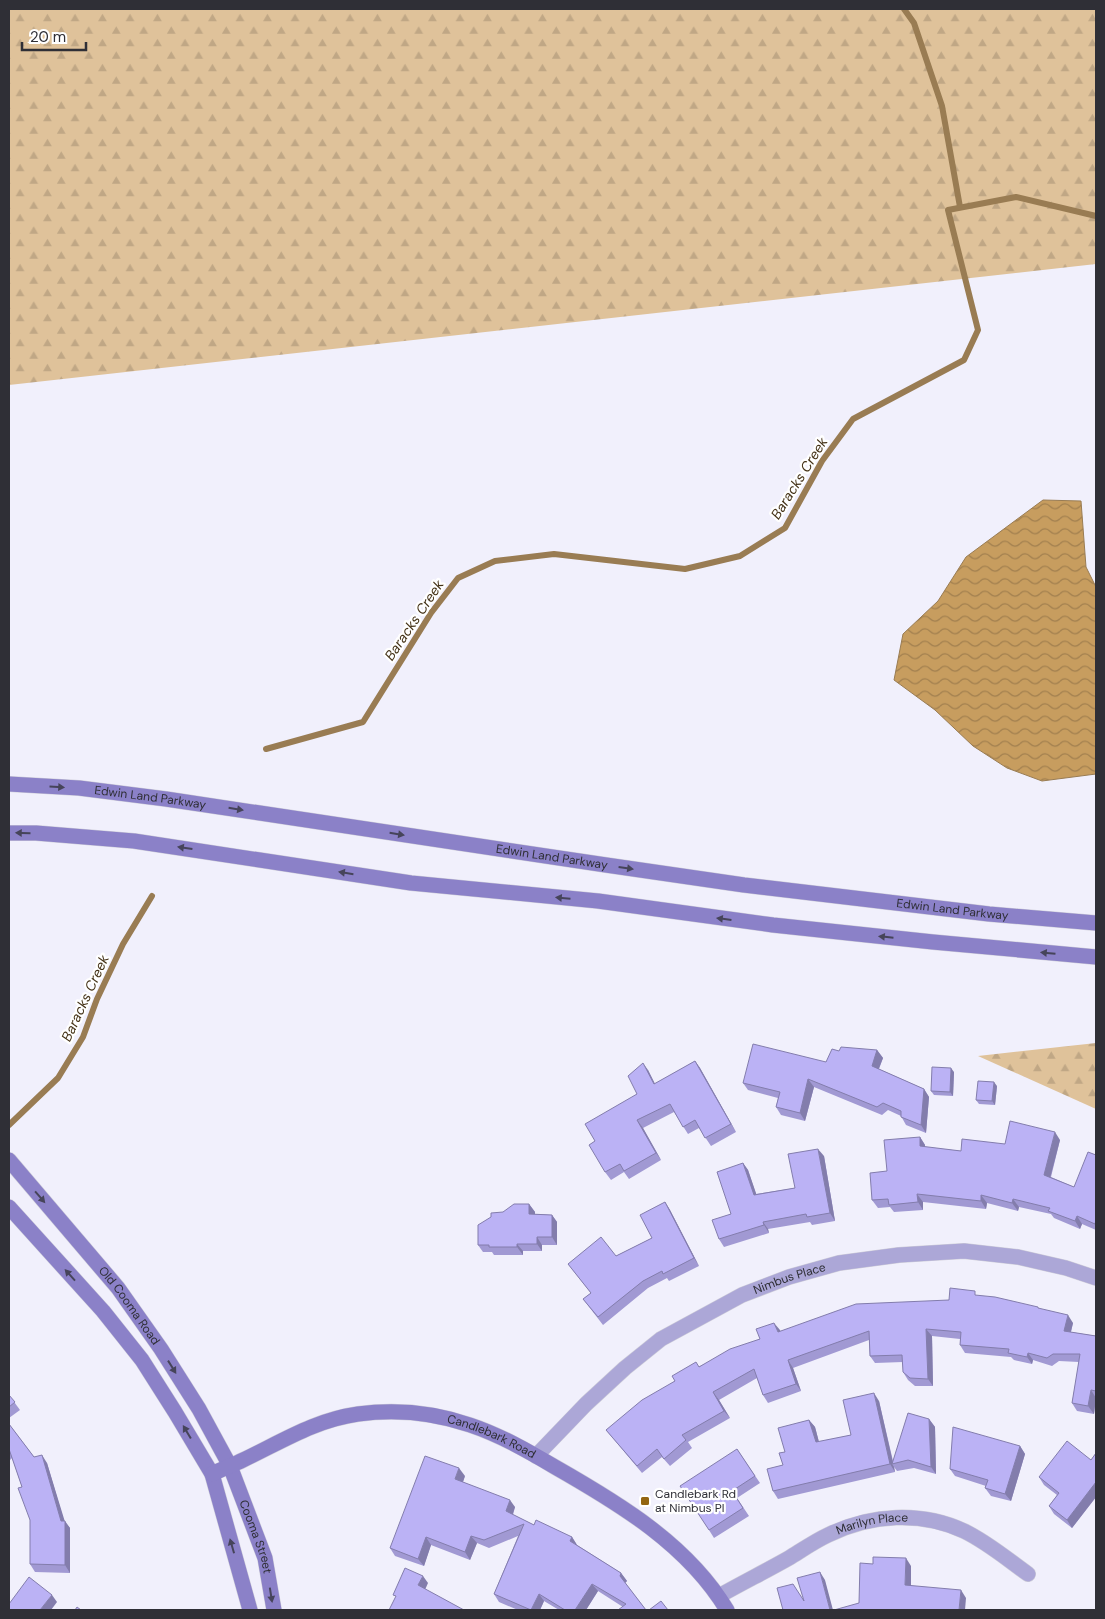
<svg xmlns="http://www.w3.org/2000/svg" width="1105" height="1619" font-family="'DM Sans',sans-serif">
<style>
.forest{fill:url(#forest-firs)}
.water{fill:url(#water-waves);stroke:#997c53}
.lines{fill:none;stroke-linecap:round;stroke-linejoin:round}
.stream{stroke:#997c53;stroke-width:6}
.street-casing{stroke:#cecdd8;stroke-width:16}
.secondary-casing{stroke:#cecdd8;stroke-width:16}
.street{stroke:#aca7d7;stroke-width:15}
.secondary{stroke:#8b81c8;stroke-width:15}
.wall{fill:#a199d3}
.shaded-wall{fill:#837dac}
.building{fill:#bbb2f5;stroke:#837dac}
.oneway{fill:#46445a}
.poi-dot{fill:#936512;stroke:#fff;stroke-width:2}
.labels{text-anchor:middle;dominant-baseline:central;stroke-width:4.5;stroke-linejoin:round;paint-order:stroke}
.street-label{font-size:12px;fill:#2f2f36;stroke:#fff}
.poi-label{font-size:12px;fill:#2f2f36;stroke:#fff;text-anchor:start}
.water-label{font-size:14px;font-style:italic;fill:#443217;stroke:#fff}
</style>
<defs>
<pattern id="forest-firs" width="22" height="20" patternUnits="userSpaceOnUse" patternTransform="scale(1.25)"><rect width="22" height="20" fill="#dfc29a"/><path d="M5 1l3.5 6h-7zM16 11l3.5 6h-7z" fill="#c0a785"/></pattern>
<pattern id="water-waves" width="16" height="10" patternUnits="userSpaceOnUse" patternTransform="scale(1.25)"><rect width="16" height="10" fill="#c79d5f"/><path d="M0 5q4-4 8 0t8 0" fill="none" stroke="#a2804f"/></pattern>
</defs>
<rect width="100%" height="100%" fill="#f1f0fc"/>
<!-- forest -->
<g class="forest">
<path d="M9,9H1096V264L9,385Z"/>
<path d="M1096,1043V1109L978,1056Z"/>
</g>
<!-- water -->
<path class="water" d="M1043,500L1081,501L1086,567L1096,587V774L1042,781L1007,768L973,746L935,710L894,680L903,634L938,601L966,557Z"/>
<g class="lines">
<!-- stream -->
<g class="stream">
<path d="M904,9L914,23L942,106L960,207"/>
<path d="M266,749L363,722L431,613L458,578L495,561L554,554L685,569L740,556L785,528L822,461L853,419L964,360L978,330L948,210L1016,197L1096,216"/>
<path d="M9,1125L58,1078L83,1037L97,999L123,944L152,896"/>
</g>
<defs>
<g id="street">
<path id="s1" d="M536,1456L586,1404L625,1368L661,1339L742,1295L789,1277L839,1263L899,1255L964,1251L1018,1257L1066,1268L1096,1278"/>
<path id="s2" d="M719,1596C742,1583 766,1571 789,1558C802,1550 815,1541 828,1535C871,1514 921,1511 964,1531C987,1542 1007,1559 1028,1574"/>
</g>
<g id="secondary">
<path id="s3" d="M9,784L79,788L166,799L606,865L744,885L989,914L1096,923"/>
<path d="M9,833H36L134,841L411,883L598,901L773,925L933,942L1096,957"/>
<path id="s4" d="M9,1160L118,1288L161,1349L199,1409L230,1466L265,1558L274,1610"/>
<path d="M9,1207L103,1311L142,1360L175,1412L212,1474L250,1610"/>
<path id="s5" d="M212,1474C222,1469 233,1465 243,1460C281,1442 315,1420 358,1414C395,1409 435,1413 470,1425C500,1435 528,1451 555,1467C620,1504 688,1545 727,1610"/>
</g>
</defs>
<!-- street casing -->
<use href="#street" class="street-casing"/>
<!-- secondary casing -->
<use href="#secondary" class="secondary-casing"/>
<!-- street -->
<use href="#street" class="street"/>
<!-- secondary -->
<use href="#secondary" class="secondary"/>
</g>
<!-- wall -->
<g class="wall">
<path d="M877,1050L883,1058L879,1069L924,1089L929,1097L926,1133L906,1125L901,1116L888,1110L882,1115L814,1087L805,1121L781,1115L776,1107L778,1098L748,1090L743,1083L826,1062L839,1051Z"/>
<path d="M695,1061L700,1068L736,1132L711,1146L699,1128L688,1134L674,1112L643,1128L661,1160L629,1179L624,1172L611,1180L605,1172L637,1094L648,1070L655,1084Z"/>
<path d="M954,1072L953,1096L934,1095L931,1091Z"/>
<path d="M997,1086L995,1105L979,1104L976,1100Z"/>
<path d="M920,1137L925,1145V1147L961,1151L1005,1144L1060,1140L1051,1177L1074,1187L1096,1155V1230L1082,1224L1080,1229L1054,1218L1051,1214L1019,1207L1018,1211L987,1203L986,1209L923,1202V1210L894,1212L890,1207L878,1208L872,1200L887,1171Z"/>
<path d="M824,1156L835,1221L812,1225L810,1222L768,1229L769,1233L724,1247L719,1239L731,1214L743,1163L748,1170L756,1194L795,1188Z"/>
<path d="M665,1202L670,1210L699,1266L669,1281L667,1278L648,1288L603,1325L583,1299L591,1293L568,1264L616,1256L652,1238Z"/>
<path d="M529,1204L535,1212V1214L552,1215L557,1222V1245H542V1251H523V1255H494L492,1252H483L478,1245L503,1212Z"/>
<path d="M979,1296L1040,1309L1073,1323L1071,1332L1096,1336V1398L1094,1414L1077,1411L1072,1403L1079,1362L1059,1361L1052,1366L1033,1360L1032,1364L1014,1360L1011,1357L965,1353L960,1345V1339L932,1336L933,1386H915L908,1380L903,1372V1362L875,1363L870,1356L869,1340L793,1368L801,1391L768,1403L763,1395L757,1378L719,1400L730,1418L688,1442L692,1448L670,1466L662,1457L642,1473L612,1437L606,1430L675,1381L700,1366L780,1330V1332L949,1300Z"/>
<path d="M9,1395L20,1410L9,1418Z"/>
<path d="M879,1401L893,1461L929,1419L935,1427L936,1474L914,1468L897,1471L894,1467L895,1472L778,1499L773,1491L783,1465L785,1452L809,1420L815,1427L819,1442L851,1435Z"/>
<path d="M9,1424L34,1457L47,1463L64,1521L70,1528V1573L35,1572L30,1564V1520L22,1487L12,1458L9,1461Z"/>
<path d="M1020,1446L1025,1454L1011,1501L991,1496L985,1488L986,1486L955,1476L950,1469Z"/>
<path d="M737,1449L760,1483L737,1498L749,1516L714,1538L709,1530Z"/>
<path d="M1096,1453V1497L1072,1528L1054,1514L1049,1506L1057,1495L1044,1485L1039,1477L1091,1460Z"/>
<path d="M465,1476L463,1482L515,1507L513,1515L534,1525L572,1537L577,1545L621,1573L627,1581L625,1583L646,1610L623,1607L598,1591L586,1610H559L544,1601L540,1610H518L499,1602L494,1594L518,1536L489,1548L477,1543L470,1560L431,1545L424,1566L395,1556L390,1548Z"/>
</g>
<!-- shaded-wall -->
<g class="shaded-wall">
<path d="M877,1050L883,1058L877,1073L872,1066Z"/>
<path d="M695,1061L700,1068L736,1132L731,1124Z"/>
<path d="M643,1063L648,1070L659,1092L654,1084Z"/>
<path d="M951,1068L954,1072L953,1096L950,1092Z"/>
<path d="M808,1079L814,1087L805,1121L800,1113Z"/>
<path d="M994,1082L997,1086L995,1105L992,1101Z"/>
<path d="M924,1089L929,1097L926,1133L921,1125Z"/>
<path d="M637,1120L643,1128L661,1160L656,1153Z"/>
<path d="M1055,1132L1060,1140L1049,1182L1044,1175Z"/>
<path d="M920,1137L925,1145V1154L920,1146Z"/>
<path d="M818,1149L824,1156L835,1221L830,1213Z"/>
<path d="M743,1163L748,1170L759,1202L754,1195Z"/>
<path d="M917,1194L923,1202V1210L918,1202Z"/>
<path d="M981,1195L987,1203L986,1209L981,1201Z"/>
<path d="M1013,1199L1019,1207L1018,1211L1012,1203Z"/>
<path d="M665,1202L670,1210L699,1266L694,1258Z"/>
<path d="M529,1204L535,1212V1222L529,1214Z"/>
<path d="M552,1215L557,1222V1245L552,1237Z"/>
<path d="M1077,1216L1082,1224L1080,1229L1075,1221Z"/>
<path d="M763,1222L768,1229L769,1233L764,1225Z"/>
<path d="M537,1237L542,1245V1251L537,1244Z"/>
<path d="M517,1244L523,1251V1255L517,1247Z"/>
<path d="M1068,1315L1073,1323L1069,1339L1064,1331Z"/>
<path d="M774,1323L780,1330L783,1340L778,1332Z"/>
<path d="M926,1329L932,1336L933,1386L928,1379Z"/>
<path d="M1028,1353L1033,1360L1032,1364L1027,1357Z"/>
<path d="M788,1360L793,1368L801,1391L796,1384Z"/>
<path d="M1091,1390L1096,1398L1094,1414L1088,1406Z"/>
<path d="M713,1392L719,1400L730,1418L724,1411Z"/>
<path d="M874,1393L879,1401L893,1463L892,1464L894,1467L895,1472L890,1464Z"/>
<path d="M929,1419L935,1427L936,1474L931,1467Z"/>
<path d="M809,1420L815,1427L821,1450L816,1442Z"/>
<path d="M1020,1446L1025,1454L1011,1501L1005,1494Z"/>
<path d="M42,1455L47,1463L65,1522V1521L70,1528V1573L65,1565L61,1521Z"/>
<path d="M459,1468L465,1476L461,1487L455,1479Z"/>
<path d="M1096,1482V1497L1072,1528L1067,1520Z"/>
<path d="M510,1500L515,1507L511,1519L506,1511Z"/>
<path d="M471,1536L477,1543L470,1560L465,1552Z"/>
<path d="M426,1537L431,1545L424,1566L418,1559Z"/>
<path d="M572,1537L577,1545L570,1541Z"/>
<path d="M906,1558L911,1566V1592L905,1585Z"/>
<path d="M820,1572L825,1580L833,1610H830Z"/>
<path d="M621,1573L627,1581L625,1583L620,1576Z"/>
<path d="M423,1576L428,1583L424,1592L418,1585Z"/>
<path d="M592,1584L598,1591L586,1610H575Z"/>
<path d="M961,1590L966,1598L965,1610H959Z"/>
<path d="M539,1594L544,1601L540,1610H531Z"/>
<path d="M52,1595L57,1602L51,1610H40Z"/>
</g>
<!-- building -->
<g class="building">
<path d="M753,1044L826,1062L832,1049L839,1051L841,1047L877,1050L872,1066L924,1089L921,1125L901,1117V1111L883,1103L877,1107L808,1079L800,1113L776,1107L780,1092L743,1083Z"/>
<path d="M695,1061L731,1124L705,1138L695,1120L683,1127L670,1104L637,1120L656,1153L624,1171L620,1164L605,1172L589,1145L595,1141L585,1124L637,1094L628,1076L643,1063L654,1084Z"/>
<path d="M932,1067L951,1068L950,1092L931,1091Z"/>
<path d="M978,1081L994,1082L992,1101L976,1100Z"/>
<path d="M1010,1121L1055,1132L1044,1175L1074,1187L1088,1152L1096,1155V1220L1095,1224L1077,1216L1075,1221L1048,1211L1050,1208L1013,1199L1012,1203L981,1195V1201L917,1194L918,1202L889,1205L888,1199L872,1200L870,1173L887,1171L884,1140L920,1137V1146L961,1151L962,1139L1005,1144Z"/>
<path d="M818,1149L830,1213L807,1217L806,1214L763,1222L764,1225L719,1239L712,1220L731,1214L717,1172L743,1163L754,1195L795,1188L788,1154Z"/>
<path d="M665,1202L694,1258L663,1274L662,1271L643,1281L598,1317L583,1299L591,1293L568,1264L601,1237L616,1256L652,1238L640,1215Z"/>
<path d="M514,1204H529V1214L552,1215V1237H537V1244H517V1247H489V1245H478V1225L491,1217V1213L503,1212Z"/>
<path d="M950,1288L975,1291V1295L995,1297L1038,1307V1308L1068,1315L1064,1331L1096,1336V1391L1091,1390L1088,1406L1072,1403L1080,1354H1053L1047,1358L1028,1353L1027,1357L1008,1353L1009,1349L960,1345L961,1332L926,1329L928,1379L910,1378L903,1372L902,1355L870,1356L869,1331L788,1360L796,1384L763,1395L754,1369L713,1392L724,1411L682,1435L686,1440L664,1459L657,1449L637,1466L606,1430L642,1400L675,1381L672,1376L696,1362L699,1367L730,1349L760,1339L756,1329L774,1323L778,1332L856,1304L949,1300Z"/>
<path d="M874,1393L890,1464L773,1491L767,1469L783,1465L779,1453L785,1452L778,1428L809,1420L816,1442L851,1435L843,1400Z"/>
<path d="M9,1395L15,1402L9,1407Z"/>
<path d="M908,1413L929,1419L931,1467L908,1460L892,1464Z"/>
<path d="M9,1424L34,1457L42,1455L61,1521H65V1565L30,1564V1520L18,1488L22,1487L9,1449V1450Z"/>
<path d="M953,1427L1020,1446L1005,1494L985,1488L988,1480L950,1469Z"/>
<path d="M1067,1441L1091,1460L1096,1453V1482L1067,1520L1049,1506L1059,1493L1039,1477Z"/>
<path d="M737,1449L755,1476L732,1491L743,1508L709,1530L680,1486Z"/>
<path d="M425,1456L459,1468L455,1479L510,1500L506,1511L534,1525L536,1520L572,1537L570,1541L621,1573L620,1576L646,1610H618L626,1604L592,1584L575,1610H565L539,1594L531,1610L494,1594L524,1524L484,1540L471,1536L465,1552L426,1537L418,1559L390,1548Z"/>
<path d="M873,1557L906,1558L905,1585L961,1590L959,1610H834L859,1603L860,1563L873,1564Z"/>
<path d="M405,1568L423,1576L418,1585L464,1610H389L396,1596L393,1595Z"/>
<path d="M820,1572L830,1610H783L777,1588L793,1584L804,1601L797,1578Z"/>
<path d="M29,1577L52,1595L40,1610H9V1604Z"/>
<path d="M661,1601L668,1610H649Z"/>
<path d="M77,1607L81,1610H75Z"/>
</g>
<!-- one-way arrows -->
<defs><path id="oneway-solid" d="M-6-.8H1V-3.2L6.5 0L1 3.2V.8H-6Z" transform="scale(1.25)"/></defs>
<g class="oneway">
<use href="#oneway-solid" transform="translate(57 787) rotate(3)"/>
<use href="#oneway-solid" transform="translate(236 809) rotate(9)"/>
<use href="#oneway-solid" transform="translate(23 833) rotate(-179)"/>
<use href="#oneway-solid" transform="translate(397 834) rotate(9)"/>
<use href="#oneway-solid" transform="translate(185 848) rotate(-172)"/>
<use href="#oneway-solid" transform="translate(626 868) rotate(8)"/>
<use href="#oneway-solid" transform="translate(346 873) rotate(-171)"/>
<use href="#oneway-solid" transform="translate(563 898) rotate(-175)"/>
<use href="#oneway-solid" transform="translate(724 919) rotate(-173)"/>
<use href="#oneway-solid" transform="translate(886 937) rotate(-174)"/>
<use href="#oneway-solid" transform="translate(1048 953) rotate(-175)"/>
<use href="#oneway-solid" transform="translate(40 1197) rotate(49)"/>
<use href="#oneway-solid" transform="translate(70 1275) rotate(-132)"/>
<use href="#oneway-solid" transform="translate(172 1367) rotate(58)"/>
<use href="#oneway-solid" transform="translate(187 1432) rotate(-121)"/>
<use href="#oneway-solid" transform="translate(232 1546) rotate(-106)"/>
<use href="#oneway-solid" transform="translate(271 1595) rotate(81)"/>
</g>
<!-- markers -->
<rect class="poi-dot" x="640" y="1496" width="10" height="10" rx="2.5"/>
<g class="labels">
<!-- street labels -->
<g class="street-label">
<text stroke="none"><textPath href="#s3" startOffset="142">Edwin Land Parkway</textPath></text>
<text stroke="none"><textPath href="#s3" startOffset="548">Edwin Land Parkway</textPath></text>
<text stroke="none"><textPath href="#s3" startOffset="952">Edwin Land Parkway</textPath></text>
<text stroke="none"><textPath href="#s1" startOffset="314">Nimbus Place</textPath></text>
<text stroke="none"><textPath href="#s4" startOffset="189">Old Cooma Road</textPath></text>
<text stroke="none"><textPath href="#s5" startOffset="296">Candlebark Road</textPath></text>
<text stroke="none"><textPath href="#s2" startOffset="171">Marilyn Place</textPath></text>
<text stroke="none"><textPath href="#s4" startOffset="454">Cooma Street</textPath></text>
</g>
<!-- poi labels -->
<g class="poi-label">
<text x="655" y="1494">Candlebark Rd<tspan x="655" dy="14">at Nimbus Pl</tspan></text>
</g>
<!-- water labels -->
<g class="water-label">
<text transform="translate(799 478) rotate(-58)">Baracks Creek</text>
<text transform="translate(414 620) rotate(-56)">Baracks Creek</text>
<text transform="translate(85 998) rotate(-65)">Baracks Creek</text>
</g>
</g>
<!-- border -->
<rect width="1105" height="1619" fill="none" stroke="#2f2f36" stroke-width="20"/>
<!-- scale -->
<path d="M22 42v8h64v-8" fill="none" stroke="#2f2f36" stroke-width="2.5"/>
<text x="30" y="42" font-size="15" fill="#2f2f36" stroke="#ffffff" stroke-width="4" paint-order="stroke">20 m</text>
</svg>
